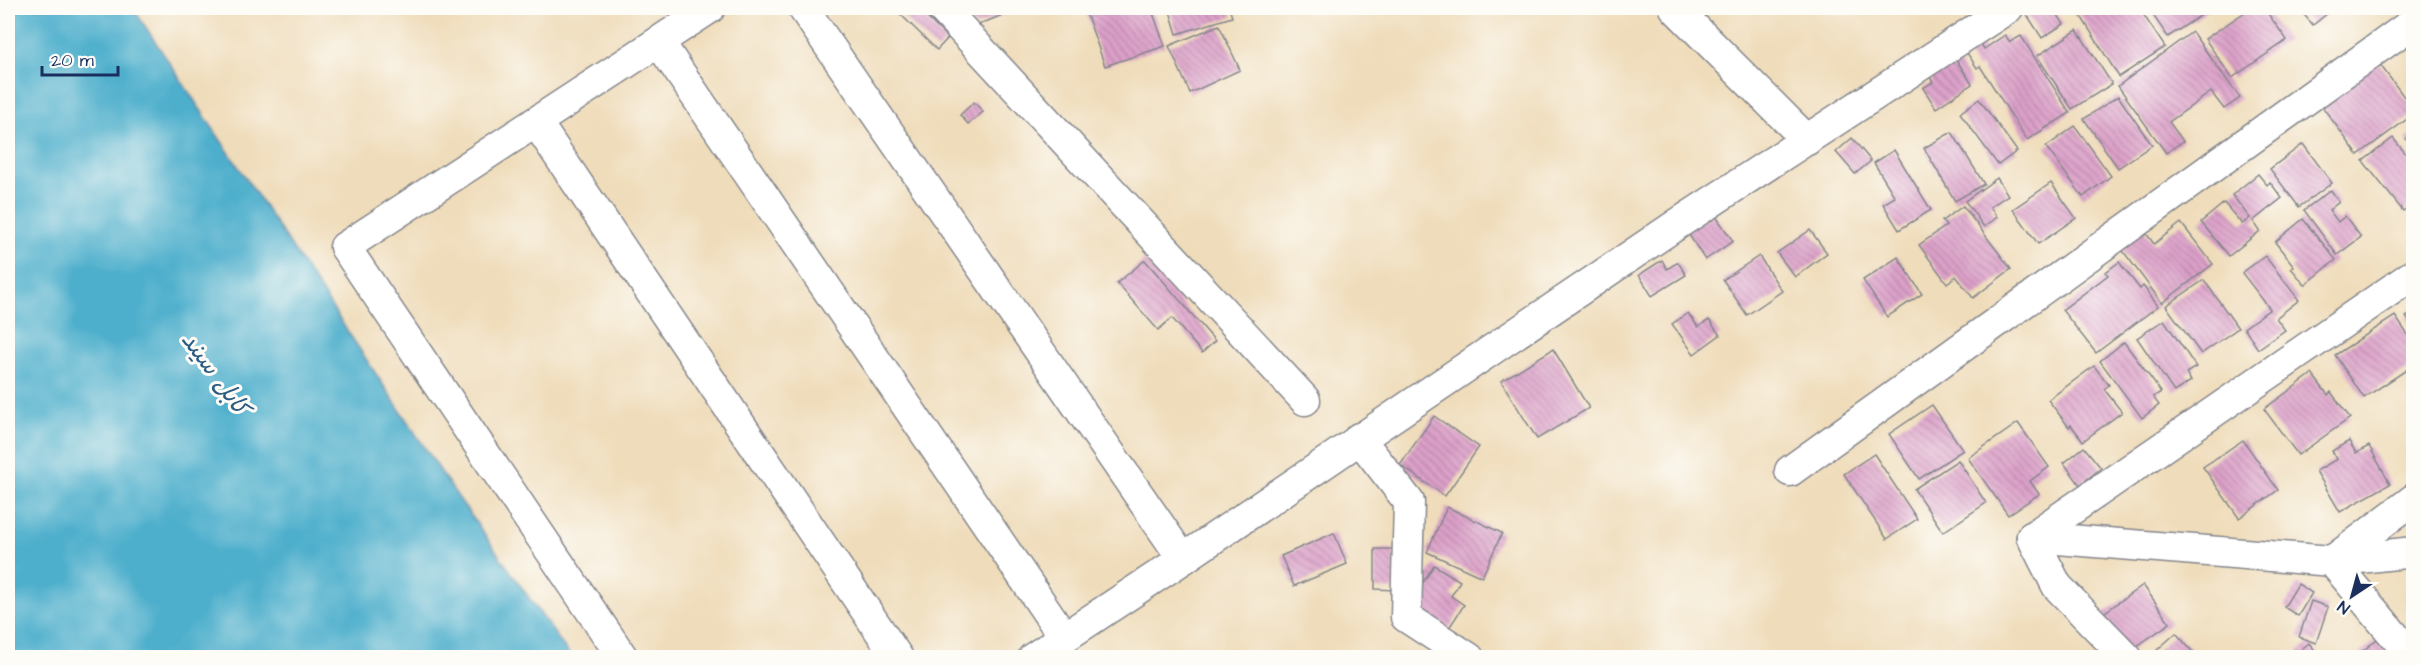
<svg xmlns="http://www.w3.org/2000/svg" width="2421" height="665" font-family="'Architects Daughter','Playpen Sans Arabic',sans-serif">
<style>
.water{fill:#4dafcc;stroke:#346f95;stroke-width:1.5}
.building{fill:url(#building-back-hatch)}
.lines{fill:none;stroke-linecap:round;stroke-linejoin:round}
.minor-casing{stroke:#85868c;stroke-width:33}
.minor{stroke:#fff;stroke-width:30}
.labels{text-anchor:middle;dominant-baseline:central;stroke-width:6;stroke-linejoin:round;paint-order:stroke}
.water-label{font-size:24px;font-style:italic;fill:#2c5c84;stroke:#fdfcf7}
</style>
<defs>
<pattern id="building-back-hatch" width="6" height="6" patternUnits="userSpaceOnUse" patternTransform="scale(1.5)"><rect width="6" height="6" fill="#dda0c9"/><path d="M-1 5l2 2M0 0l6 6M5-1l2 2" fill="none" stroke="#b283a6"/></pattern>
</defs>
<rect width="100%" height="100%" fill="#fdfcf7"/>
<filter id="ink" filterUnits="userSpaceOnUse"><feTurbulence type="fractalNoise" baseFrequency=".0167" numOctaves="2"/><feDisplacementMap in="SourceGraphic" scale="12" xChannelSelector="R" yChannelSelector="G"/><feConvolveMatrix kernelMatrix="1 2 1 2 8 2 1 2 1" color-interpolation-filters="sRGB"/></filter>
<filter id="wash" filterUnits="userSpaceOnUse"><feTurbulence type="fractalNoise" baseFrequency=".008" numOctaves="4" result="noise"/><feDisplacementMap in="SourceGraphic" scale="24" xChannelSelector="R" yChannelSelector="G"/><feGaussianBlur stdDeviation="1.35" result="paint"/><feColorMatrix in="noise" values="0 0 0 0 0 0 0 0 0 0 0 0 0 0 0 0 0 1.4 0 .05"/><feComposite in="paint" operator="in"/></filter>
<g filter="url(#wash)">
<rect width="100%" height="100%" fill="#efdcba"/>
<!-- water -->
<path class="water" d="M8,8H133L453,490L571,657H8Z"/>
<g id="blocks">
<!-- building -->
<g class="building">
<path d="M894,8H917L948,38L937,50Z"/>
<path d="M959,8H1020L975,26Z"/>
<path d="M1093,8H1151L1165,46L1105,66L1085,10Z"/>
<path d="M1169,8H1229L1232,17L1177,34Z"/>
<path d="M2028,8H2053L2064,24L2042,38L2024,10Z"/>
<path d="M2080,8H2139L2165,47L2119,77L2077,10Z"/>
<path d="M2148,8H2212L2168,37Z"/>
<path d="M2251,8H2264L2287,40L2232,78L2205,39Z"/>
<path d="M2298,8H2334L2313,25Z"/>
<path d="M1219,25L1240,70L1190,93L1169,46Z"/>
<path d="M2077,30L2112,84L2072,109L2037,56Z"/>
<path d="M2192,32L2240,98L2224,109L2211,92L2169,122L2183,141L2166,153L2118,86Z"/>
<path d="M2005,35L2010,42L2021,36L2070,113L2027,140L1980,66L1977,68L1963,47L1977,38L1984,49Z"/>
<path d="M1952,53L1972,84L1936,108L1923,88L1933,82L1926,70Z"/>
<path d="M2375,58L2414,110V114L2358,155L2318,101Z"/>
<path d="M2118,96L2152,145L2118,168L2084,119Z"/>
<path d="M1979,99L2017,151L1998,165L1960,113Z"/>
<path d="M974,102L983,112L968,124L960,115Z"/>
<path d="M2075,126L2111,176L2083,197L2046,147Z"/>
<path d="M1952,132L1984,184L1955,201L1924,148Z"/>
<path d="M2414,133V150L2406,139Z"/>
<path d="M1852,138L1871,161L1855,174L1836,152Z"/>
<path d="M2393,138L2414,164V203L2403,211L2363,161Z"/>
<path d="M2303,144L2332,183L2299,207L2270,169Z"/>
<path d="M1894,150L1931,210L1899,230L1883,204L1895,197L1874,163Z"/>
<path d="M2258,174L2267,185L2270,182L2282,198L2253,221L2260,231L2229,256L2201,222L2224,203L2242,224L2250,218L2232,195Z"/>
<path d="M1997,178L2008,195L1990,207L1997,217L1984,227L1965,201Z"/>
<path d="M2051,183L2076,218L2038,244L2013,209Z"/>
<path d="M2331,190L2339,202L2329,210L2338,222L2345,216L2361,237L2337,255L2304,210Z"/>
<path d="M1963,206L2011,269L1973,298L1956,276L1947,283L1919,245L1946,226L1942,221Z"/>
<path d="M1715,215L1733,241L1705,260L1684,227Z"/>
<path d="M2303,219L2336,260L2305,285L2291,268L2294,266L2275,242Z"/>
<path d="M2181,223L2213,264L2162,303L2117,243L2140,225L2154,244Z"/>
<path d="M1810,230L1827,253L1795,277L1777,253Z"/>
<path d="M1759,256L1782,291L1747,315L1723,280Z"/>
<path d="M2265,256L2299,300L2276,318L2285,330L2258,349L2244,328L2270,309L2242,273Z"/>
<path d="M1898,257L1922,294L1887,317L1863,280Z"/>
<path d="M1145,260L1215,341L1202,353L1172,318L1158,330L1117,283Z"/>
<path d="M1662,260L1667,269L1678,262L1686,275L1652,296L1639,275Z"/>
<path d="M2119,262L2140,289L2143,286L2158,306L2096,353L2062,310L2108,275L2106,272Z"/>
<path d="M2204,280L2238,328L2201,354L2166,306Z"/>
<path d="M2414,312V328L2406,317Z"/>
<path d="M1688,313L1698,327L1709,320L1720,335L1694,354L1672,324Z"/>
<path d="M2395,316L2414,344V365L2364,398L2335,355Z"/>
<path d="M2164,320L2196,367L2186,373L2191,381L2174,392L2137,338Z"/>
<path d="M2124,342L2161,392L2153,397L2159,405L2142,418L2100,361Z"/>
<path d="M1553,349L1589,408L1537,439L1501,381Z"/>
<path d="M2094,366L2109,385L2104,389L2122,412L2083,441L2071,425L2069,427L2048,400Z"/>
<path d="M2312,374L2328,395L2331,392L2350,418L2298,455L2264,409Z"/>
<path d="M1932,405L1963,450L1919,479L1889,434Z"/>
<path d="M1434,416L1479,447L1445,496L1400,465Z"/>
<path d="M2018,423L2049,467L2030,481L2039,494L2008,515L1968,458Z"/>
<path d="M2243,440L2278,490L2239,518L2203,467Z"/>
<path d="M2349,441L2356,453L2369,446L2390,484L2340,512L2316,471L2337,459L2332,451Z"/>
<path d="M2084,447L2101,468L2080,485L2064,463Z"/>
<path d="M1874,454L1917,519L1887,539L1844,474Z"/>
<path d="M1958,460L1986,503L1943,532L1914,489Z"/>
<path d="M1447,507L1502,533L1482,577L1427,552Z"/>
<path d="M1334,533L1347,564L1294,586L1281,556Z"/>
<path d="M1375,549H1394V590L1375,589Z"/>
<path d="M1434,565L1460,581L1451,596L1464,605L1449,628L1410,603Z"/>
<path d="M2298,584L2312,593L2298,616L2284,607Z"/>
<path d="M2143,585L2170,623L2127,653L2101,615Z"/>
<path d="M2311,601L2328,607L2316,643L2299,637Z"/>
<path d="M2176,633L2198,658H2164L2157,650Z"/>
<path d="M2377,639L2394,658H2355Z"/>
<path d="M2309,643L2321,658H2302L2298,652Z"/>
</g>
</g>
</g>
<g filter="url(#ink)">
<use href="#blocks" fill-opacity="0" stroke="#85868c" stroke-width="1.5"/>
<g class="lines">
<defs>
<g id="minor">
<path d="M803,8L1183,559"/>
<path d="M942,8L1305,400"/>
<path d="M1675,8L1807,140"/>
<path d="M659,42L1064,637"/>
<path d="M536,122L898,658"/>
<path d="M1359,438L1409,502L1406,617L1469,658"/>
<path d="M1790,471L2414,22"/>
<path d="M2032,537L2414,274"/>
<path d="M2032,537L2332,561L2414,552"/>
<path d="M2032,537L2057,586L2127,658"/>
<path d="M623,658L345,247L710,8"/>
<path d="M1033,658L1183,559L1679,223L2008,8"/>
<path d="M2413,658L2332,561L2414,499"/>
</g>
</defs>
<!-- minor casing -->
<use href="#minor" class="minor-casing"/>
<!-- minor -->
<use href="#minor" class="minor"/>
</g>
</g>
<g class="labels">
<!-- water labels -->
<g class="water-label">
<text transform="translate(215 374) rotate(54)">کابل سيند</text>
</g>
</g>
<!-- margin -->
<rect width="2421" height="665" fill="none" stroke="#fdfcf7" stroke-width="30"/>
<!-- north arrow -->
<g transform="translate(2352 596) rotate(216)" stroke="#fdfcf7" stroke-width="4.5" paint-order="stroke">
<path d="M0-4.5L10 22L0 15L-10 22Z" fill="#1b2f5e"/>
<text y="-9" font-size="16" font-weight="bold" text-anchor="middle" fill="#1b2f5e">N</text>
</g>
<!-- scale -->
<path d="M42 66v9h76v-9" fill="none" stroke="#1b2f5e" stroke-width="3"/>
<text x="51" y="66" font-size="18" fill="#1b2f5e" stroke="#fdfcf7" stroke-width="4.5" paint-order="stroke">20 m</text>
</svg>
